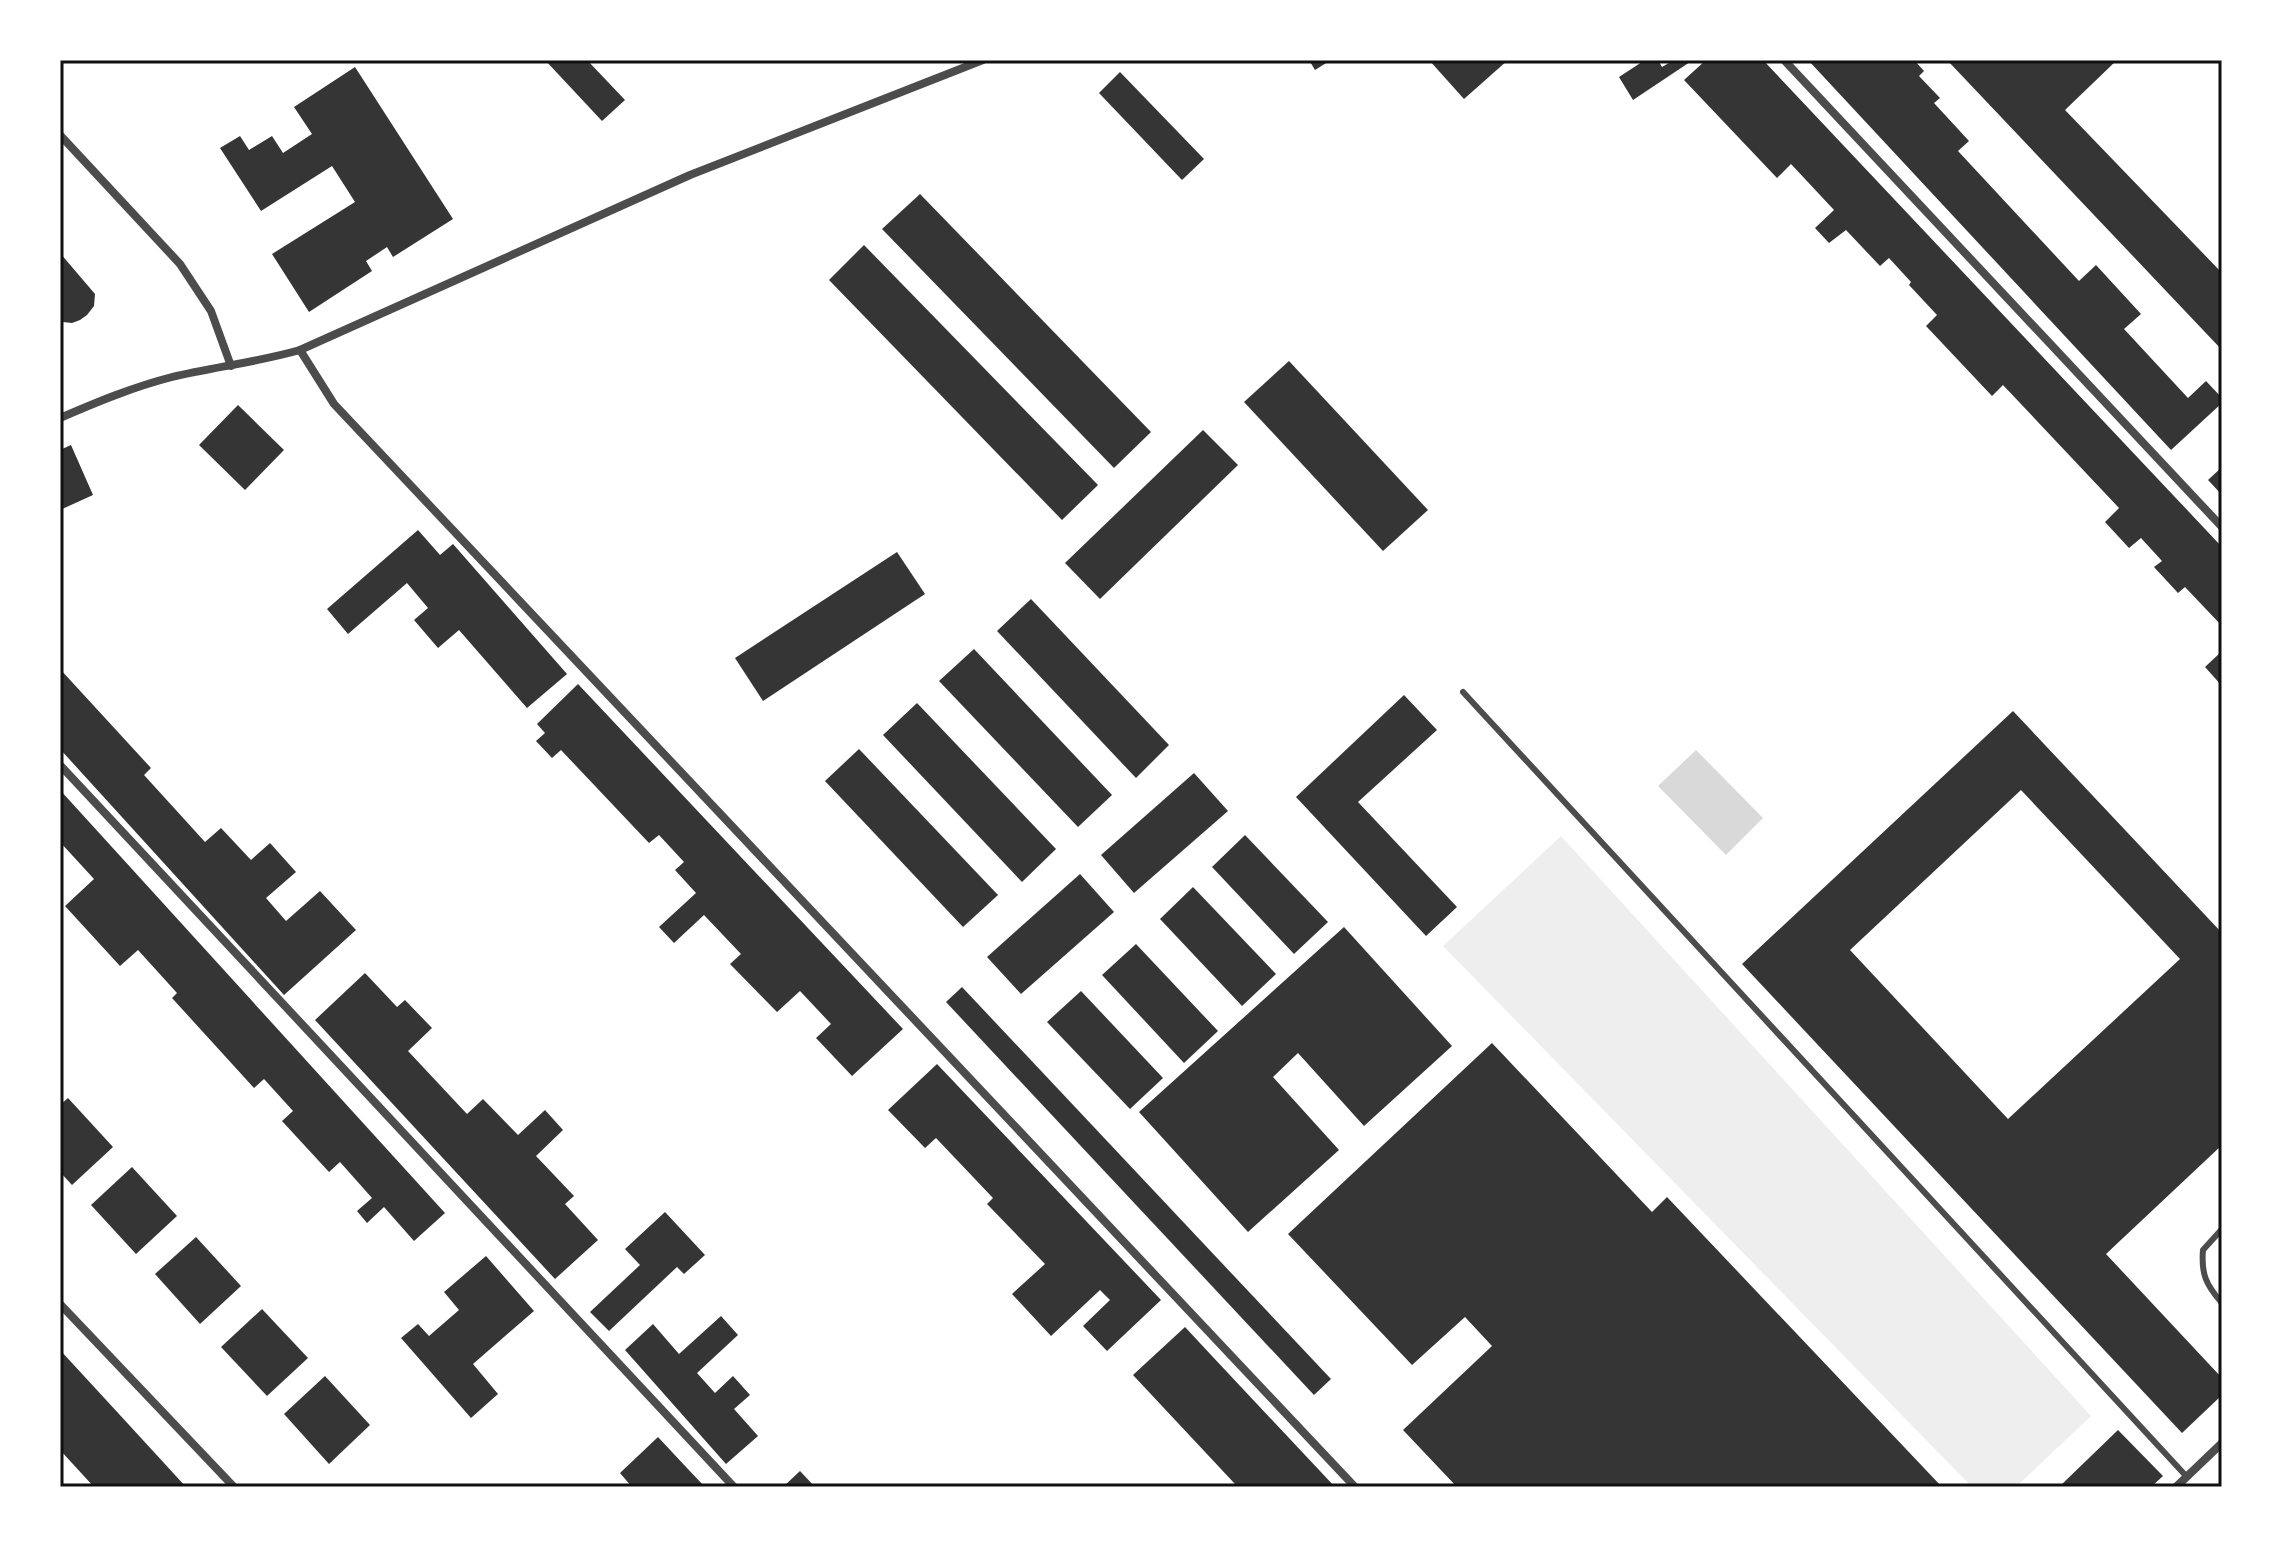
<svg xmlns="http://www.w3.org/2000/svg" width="2282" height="1547" font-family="'Archivo Narrow',sans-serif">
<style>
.green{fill:#eee}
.water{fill:#d9d9d9}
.building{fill:#353535;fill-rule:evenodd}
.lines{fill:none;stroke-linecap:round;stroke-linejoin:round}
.service{stroke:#4c4c4c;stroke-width:6}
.minor{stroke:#4c4c4c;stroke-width:8}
.neatline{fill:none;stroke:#111;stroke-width:3}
</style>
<rect width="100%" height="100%" fill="#fff"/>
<!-- green -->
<path class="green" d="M1561,836L2091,1416L2016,1487H1972L1443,946Z"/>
<!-- water -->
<path class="water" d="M1696,750L1763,818L1726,855L1658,786Z"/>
<!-- building -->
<g class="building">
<path d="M545,60H587L625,100L602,121Z"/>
<path d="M1309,60H1331L1315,70Z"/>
<path d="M1429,60H1508L1464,99Z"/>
<path d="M1645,60H1658L1662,67L1674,60H1693L1633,100L1619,77Z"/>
<path d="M1706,60H1763L2222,547V626L2185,587L2178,593L2154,567L2162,561L2141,538L2129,548L2105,522L2119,508L2003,385L1992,396L1926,326L1937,315L1909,285L1911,282L1889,258L1880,266L1846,230L1829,243L1815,228L1834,210L1791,164L1777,178L1684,80Z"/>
<path d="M1808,60H1914L1924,71L1919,76L1940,98L1934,103L1969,141L1958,151L2079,281L2096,265L2141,314L2124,329L2188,398L2206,381L2222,398V403L2171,450Z"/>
<path d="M1947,60H2117L2065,110L2222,273V350Z"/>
<path d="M355,67L453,219L393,257L387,247L366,261L372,271L309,312L272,254L355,202L332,166L261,211L220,148L240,136L249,150L272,136L283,153L312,134L294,107Z"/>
<path d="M1120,72L1204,159L1182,180L1099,93Z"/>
<path d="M920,194L1151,432L1114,468L882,229Z"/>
<path d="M864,245L1098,485L1062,520L829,280Z"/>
<path d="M60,253L95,294L94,306L87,315L80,320L72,323L63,322L60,325Z"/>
<path d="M1289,361L1428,510L1383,551L1244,402Z"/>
<path d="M238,405L284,450L245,490L199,445Z"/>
<path d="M1203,430L1238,465L1100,599L1065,563Z"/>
<path d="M71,445L93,495L60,510V450Z"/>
<path d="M2222,467V495L2208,480Z"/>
<path d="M418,530L440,555L453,544L567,674L527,708L459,630L438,648L414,620L428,608L407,583L348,634L327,609Z"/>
<path d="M897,552L925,594L763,701L735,658Z"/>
<path d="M1031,599L1169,745L1136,778L997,631Z"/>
<path d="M974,649L1112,795L1078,827L939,681Z"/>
<path d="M2222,651V686L2205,667Z"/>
<path d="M60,669L151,768L144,775L205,842L221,828L251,860L270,843L296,872L266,898L286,921L320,891L356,930L284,995L60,749Z"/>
<path d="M578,684L903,1029L852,1076L816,1038L831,1024L800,991L777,1012L730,964L741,954L704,915L674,943L659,927L696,893L675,870L684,862L659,835L649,843L561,750L552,758L536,741L545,733L537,724Z"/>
<path d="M1404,695L1437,730L1358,802L1457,907L1426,936L1296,797Z"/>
<path d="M917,703L1056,849L1022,882L883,735Z"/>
<path d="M2013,711L2222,933V1145L2106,1254L2222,1378V1395L2182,1433L1742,964ZM2021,790L2180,959L2008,1119L1850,950Z"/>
<path d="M859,749L998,895L963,927L825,781Z"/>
<path d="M1194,773L1228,811L1134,893L1101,855Z"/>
<path d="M60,790L445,1213L414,1241L384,1207L367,1223L357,1211L372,1198L340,1162L329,1172L282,1121L293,1111L264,1079L254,1088L172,998L177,993L138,950L120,966L65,906L94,879L60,842Z"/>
<path d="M1245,835L1328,922L1294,954L1212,867Z"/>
<path d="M1080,874L1114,912L1021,994L987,957Z"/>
<path d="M1193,887L1276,974L1242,1006L1160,919Z"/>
<path d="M1344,927L1452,1046L1364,1126L1298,1053L1273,1077L1339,1150L1248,1232L1139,1112Z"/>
<path d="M1136,944L1218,1031L1184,1063L1102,975Z"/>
<path d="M365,973L397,1007L405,1000L432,1028L408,1051L467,1114L483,1099L518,1135L545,1110L563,1130L536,1156L574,1196L565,1204L598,1240L555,1279L315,1020Z"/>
<path d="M962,987L1331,1379L1314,1395L946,1002Z"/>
<path d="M1081,991L1163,1078L1130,1109L1047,1022Z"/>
<path d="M1492,1043L1652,1212L1667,1197L1942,1487H1457L1403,1430L1492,1346L1465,1317L1412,1365L1288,1234Z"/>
<path d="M937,1064L1161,1300L1107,1351L1083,1326L1110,1300L1100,1290L1051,1336L1012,1294L1045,1264L987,1204L993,1198L936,1138L925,1148L888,1110Z"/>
<path d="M68,1098L113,1147L72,1185L60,1172V1105Z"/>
<path d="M132,1167L177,1216L136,1254L91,1205Z"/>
<path d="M665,1212L705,1255L684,1274L677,1267L609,1331L590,1312L640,1265L625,1249Z"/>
<path d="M196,1237L241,1286L200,1324L155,1274Z"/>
<path d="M486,1256L534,1311L473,1364L498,1394L471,1418L401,1338L418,1324L429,1336L459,1310L444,1292Z"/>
<path d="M262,1309L308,1358L267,1396L221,1347Z"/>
<path d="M721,1316L738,1335L697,1373L715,1393L733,1376L750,1395L734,1409L758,1436L726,1464L625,1350L653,1324L679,1354Z"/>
<path d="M1185,1327L1212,1356L1335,1487H1275L1272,1484L1268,1487H1232L1235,1484L1133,1375Z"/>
<path d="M60,1350L119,1414L186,1487H94L60,1450Z"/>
<path d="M325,1376L370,1425L329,1464L284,1414Z"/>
<path d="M2118,1430L2163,1476L2151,1487H2059Z"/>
<path d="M658,1437L686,1467L705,1487H632L620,1473Z"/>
<path d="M800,1471L815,1487H783Z"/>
</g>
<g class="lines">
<!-- service -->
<g class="service">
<path d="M1463,692L2187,1477"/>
<path d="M2222,1229L2203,1250C2201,1274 2206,1285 2222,1303"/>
</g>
<!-- minor -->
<g class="minor">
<path d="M1784,60L2222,527"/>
<path d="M60,135L180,264L211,311L231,366"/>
<path d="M300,350L334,404L1355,1487"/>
<path d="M60,418C97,402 133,387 172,377C214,367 258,362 300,350L690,175L983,60"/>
<path d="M60,765L734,1487"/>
<path d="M60,1304L234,1487"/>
<path d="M2176,1487L2222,1443"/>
</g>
</g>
<!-- border -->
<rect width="2282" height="1547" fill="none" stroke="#ffffff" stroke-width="124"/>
<rect x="62" y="62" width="2158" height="1423" class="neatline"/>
</svg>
